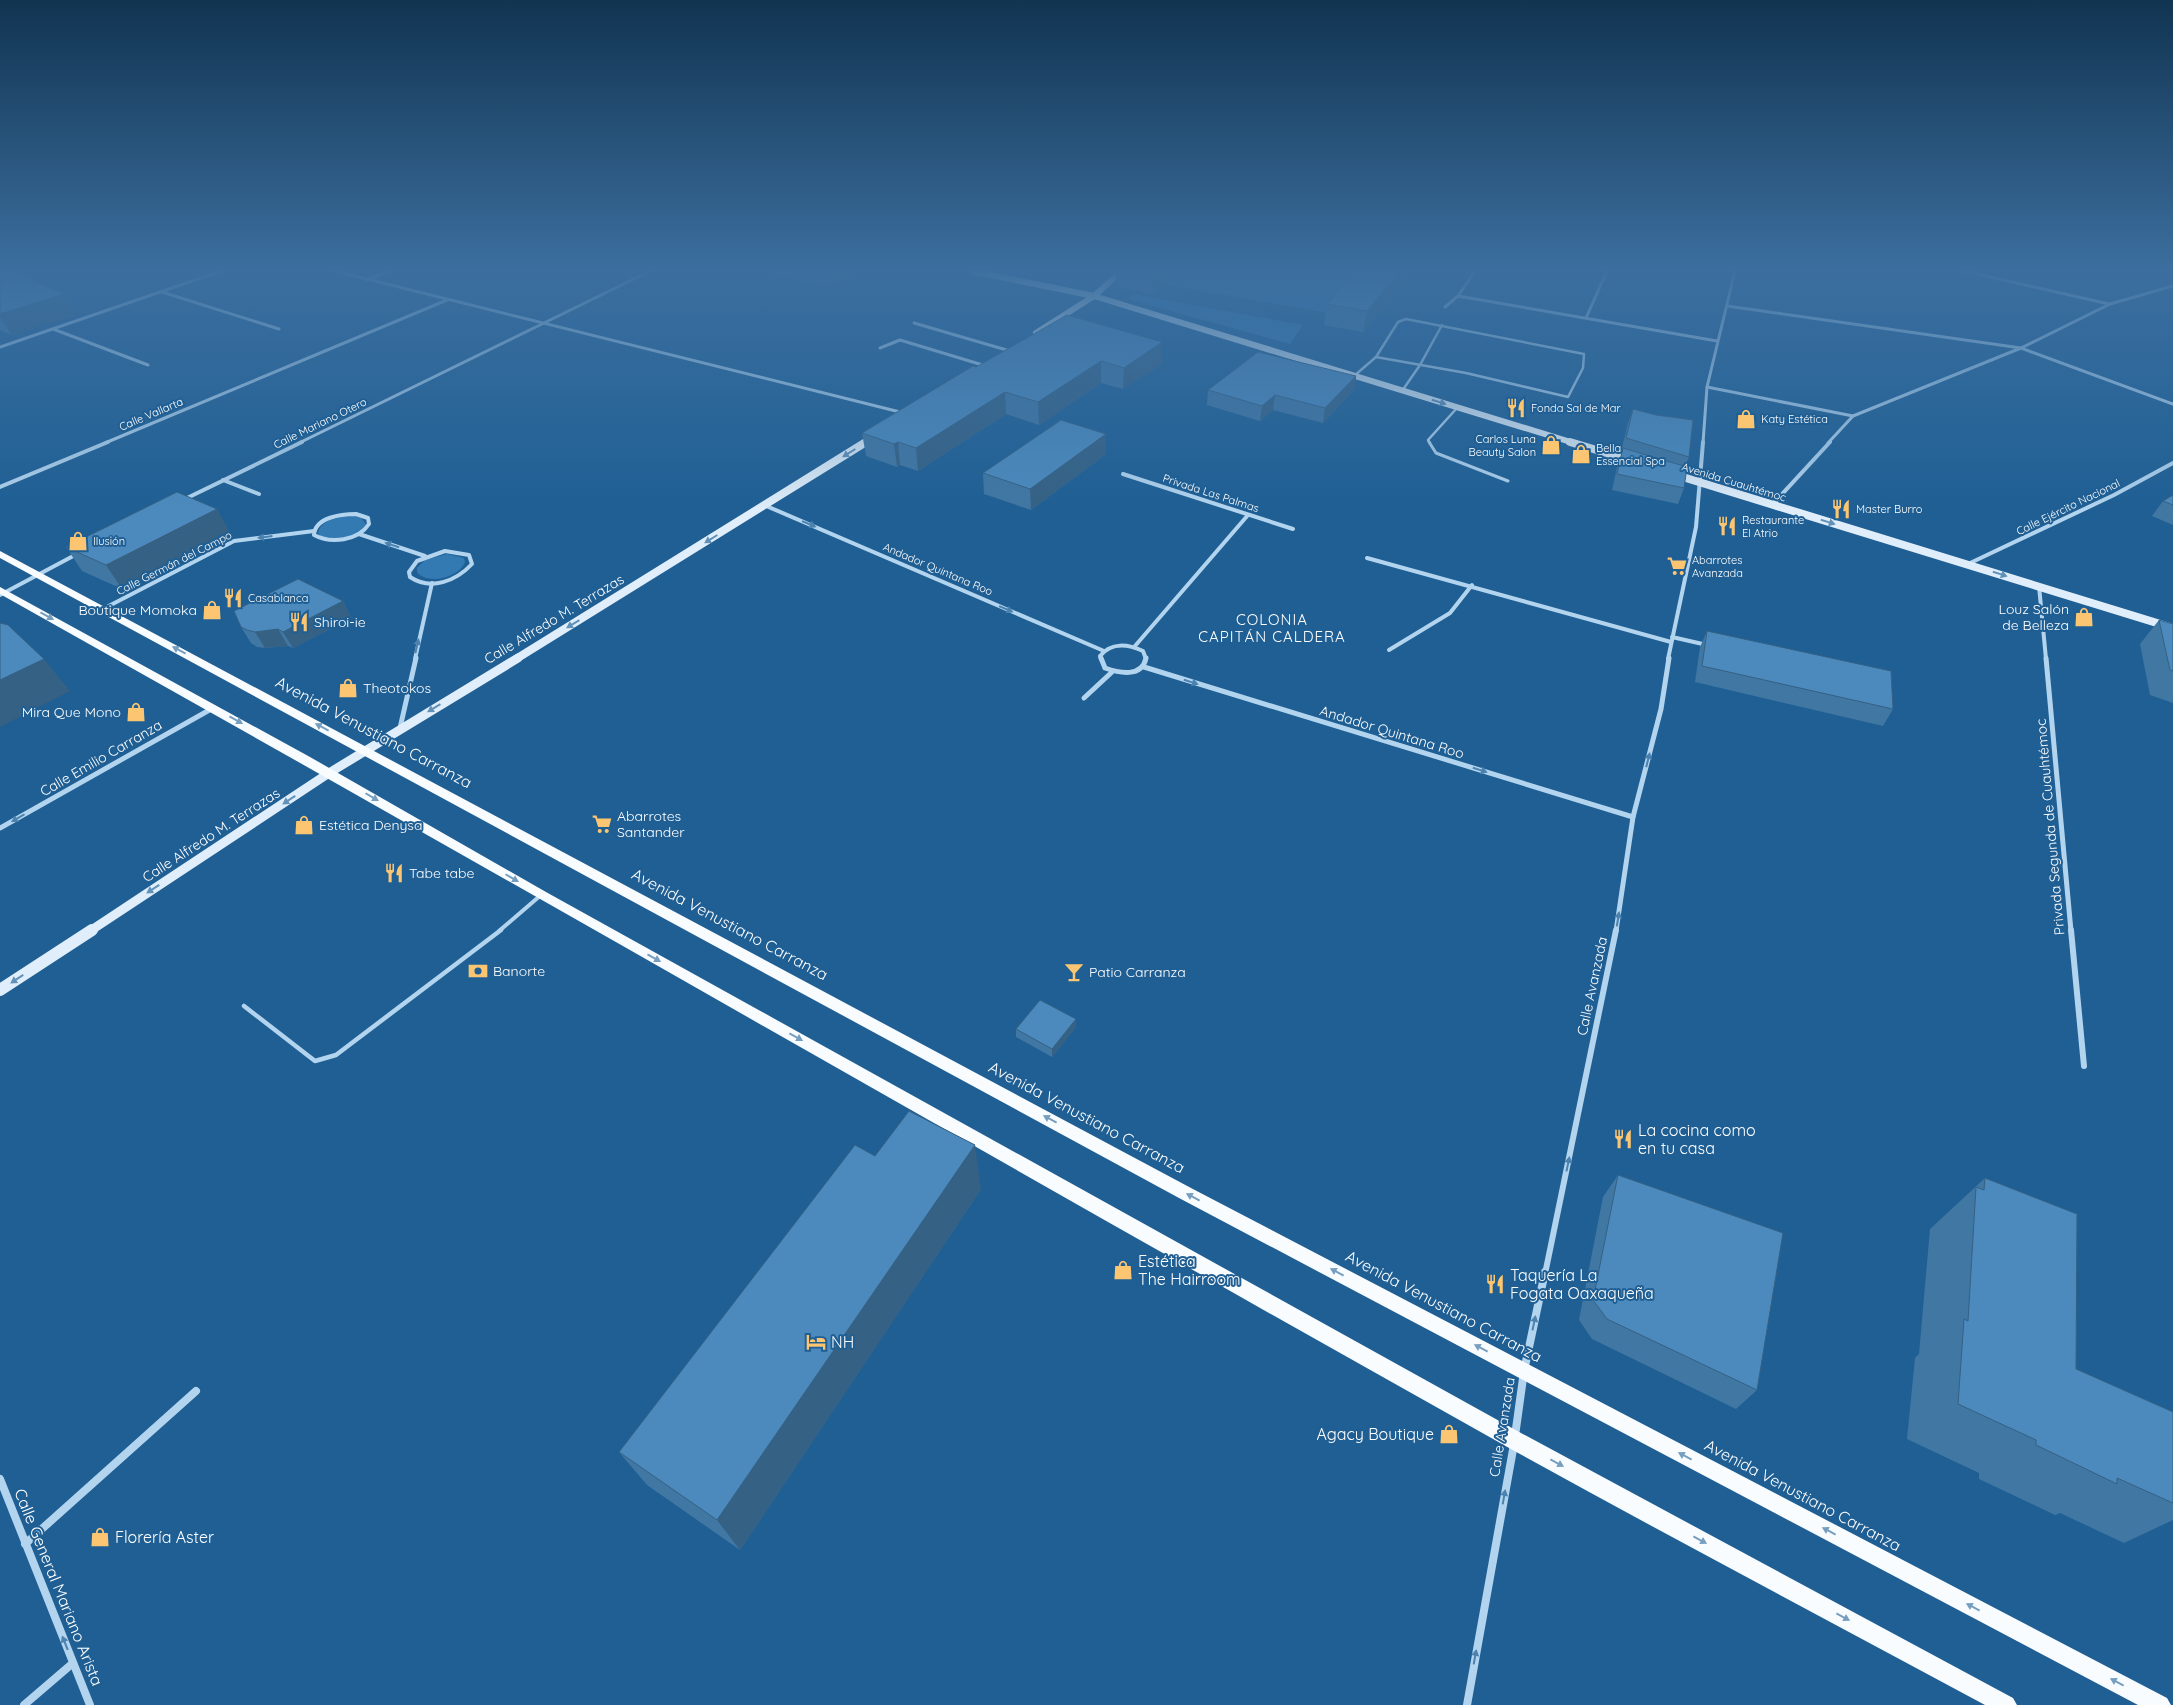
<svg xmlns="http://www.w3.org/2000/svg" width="2173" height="1705" font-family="Quicksand,sans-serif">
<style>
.green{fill:#3379b2}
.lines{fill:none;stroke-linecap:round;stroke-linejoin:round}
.lane-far3{stroke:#b2d4ee;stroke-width:2.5}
.lane-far2{stroke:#b2d4ee;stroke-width:3}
.lane-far1{stroke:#b2d4ee;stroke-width:4}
.lane{stroke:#b2d4ee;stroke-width:4.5}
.street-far4{stroke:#b2d4ee;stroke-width:3}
.street-far3{stroke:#b2d4ee;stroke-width:4}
.street-far2{stroke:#b2d4ee;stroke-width:5}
.street-far1{stroke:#b2d4ee;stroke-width:6}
.street{stroke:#b2d4ee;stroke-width:8}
.secondary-far3{stroke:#dfeefa;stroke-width:6}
.secondary-far2{stroke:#dfeefa;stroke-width:8}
.secondary-far1{stroke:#dfeefa;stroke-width:9}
.secondary{stroke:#dfeefa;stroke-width:12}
.primary{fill:#f9fcff;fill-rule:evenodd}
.wall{fill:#4177a3}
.shaded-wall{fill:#356184}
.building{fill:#4c8abd;stroke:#356184}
.oneway{fill:#6291b8}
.oneway2{fill:#4b82af}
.oneway3{fill:#769ebf}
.labels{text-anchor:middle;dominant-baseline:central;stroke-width:4;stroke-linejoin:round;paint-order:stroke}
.far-poi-label{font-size:11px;fill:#fff;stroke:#1f5f94;text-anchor:start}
.far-street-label{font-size:11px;fill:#fff;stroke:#1f5f94}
.poi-label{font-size:14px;fill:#fff;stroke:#1f5f94;text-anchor:start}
.street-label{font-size:14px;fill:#fff;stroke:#1f5f94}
.neighbourhood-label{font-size:15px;letter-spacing:1px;fill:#fff;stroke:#1f5f94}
.near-street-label{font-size:16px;fill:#fff;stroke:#1f5f94}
.near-poi-label{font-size:16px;fill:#fff;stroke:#1f5f94;text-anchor:start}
</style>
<rect width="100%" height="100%" fill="#1f5f94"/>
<!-- green -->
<g class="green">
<path d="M1178,271H1367L1333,314L1164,284Z"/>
<path d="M1133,294L1303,325L1290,344L1128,299Z"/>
<path d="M356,516L361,518L366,524C358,540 335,540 320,536L318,533C321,518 343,516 356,516Z"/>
<path d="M447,554L464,558L465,562C460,577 427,586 417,572V568L425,560Z"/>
</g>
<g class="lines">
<!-- lane-far3 -->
<g class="lane-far3">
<path d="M1406,319L1584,354L1583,368L1568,397L1466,373L1376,357L1398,322Z"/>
<path d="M1354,376L1376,357"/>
<path d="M1402,391L1420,365L1442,325"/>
<path d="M1430,443L1428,440L1457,408"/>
</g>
<!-- lane-far2 -->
<path class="lane-far2" d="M1429,442L1436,453L1508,481"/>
<!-- lane-far1 -->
<path class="lane-far1" d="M499,931L541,895"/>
<!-- lane -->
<path class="lane" d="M244,1006L315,1061L336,1055L501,930"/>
<!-- street-far4 -->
<g class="street-far4">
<path d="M335,271L904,413"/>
<path d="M1964,271L2109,304"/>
<path d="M367,280L388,271"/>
<path d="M162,292L279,329"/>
<path d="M1458,296L1717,341"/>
<path d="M1727,306L2021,348L2173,404"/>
<path d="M1445,307L1458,296L1475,271"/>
<path d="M1586,318L1607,271"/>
<path d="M914,323L1010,351"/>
<path d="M53,329L148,365"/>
<path d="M0,347L221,271"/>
<path d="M880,348L900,340L986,366"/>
<path d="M1707,387L1853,416"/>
<path d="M105,443L447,300"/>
<path d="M299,443L650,271"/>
<path d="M1703,443L1707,387L1735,271"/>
<path d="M1828,443L1853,416L2021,348L2110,304L2173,286"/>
</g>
<!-- street-far3 -->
<g class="street-far3">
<path d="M1123,474L1293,529"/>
<path d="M223,480L259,494"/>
<path d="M0,487L108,442"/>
<path d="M185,499L302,442"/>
<path d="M764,505L1104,651"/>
<path d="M1772,505L1830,442"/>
<path d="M356,514L368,518L369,524C358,541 331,544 314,535C315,517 342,514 356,514Z"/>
<path d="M359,534L425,556"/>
<path d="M445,551L469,555L472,564C456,581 431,591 410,577L409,572L417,561Z"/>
<path d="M1367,558L1671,642"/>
<path d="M1968,564L2114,495L2173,463"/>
<path d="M2039,586L2046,659"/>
<path d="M0,595L77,554"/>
<path d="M103,609L234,541L314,531"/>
<path d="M1672,637L1707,645"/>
<path d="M1135,646L1248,515"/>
<path d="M1389,650L1450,613L1472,585"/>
<path d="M415,659L432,583"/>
<path d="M1101,659L1100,656C1111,642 1128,644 1143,651L1146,659"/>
<path d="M1668,659L1696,527L1703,442"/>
</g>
<!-- street-far2 -->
<g class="street-far2">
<path d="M1101,658L1105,668C1119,673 1142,678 1146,658"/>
<path d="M2046,658L2071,931"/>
<path d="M1144,667L1633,817"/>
<path d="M1084,698L1112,672"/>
<path d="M400,728L416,658"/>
<path d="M0,828L213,708"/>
<path d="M1616,931L1633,817L1661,709L1669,658"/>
</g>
<!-- street-far1 -->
<g class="street-far1">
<path d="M2071,930L2084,1066"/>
<path d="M1545,1274L1616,930"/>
</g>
<!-- street -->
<g class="street">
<path d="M1515,1436L1524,1371L1545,1272"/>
<path d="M0,1479L90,1705"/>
<path d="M25,1544L196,1391"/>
<path d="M24,1705L73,1663"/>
<path d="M1467,1705L1514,1444"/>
</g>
<!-- secondary-far3 -->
<g class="secondary-far3">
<path d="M971,271L1094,296L1574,443"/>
<path d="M1036,333L1094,296L1122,271"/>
<path d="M864,443L874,437"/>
</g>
<!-- secondary-far2 -->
<g class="secondary-far2">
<path d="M1570,442L1633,461"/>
<path d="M1673,474L2173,628"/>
<path d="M516,659L866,442"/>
</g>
<!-- secondary-far1 -->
<path class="secondary-far1" d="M90,931L329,773L518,658"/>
<!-- secondary -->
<path class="secondary" d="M0,990L92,930"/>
<!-- primary -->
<g class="primary">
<path d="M0,551L1191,1188L2167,1698L2171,1705H2138L1179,1198L0,558Z"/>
<path d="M0,587L310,757L546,892L1521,1433L2013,1698L2017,1705H1985C1824,1618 1662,1533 1502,1444C1000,1163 502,875 0,594Z"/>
</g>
</g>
<!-- wall -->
<g class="wall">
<path d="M0,271L76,315L12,335L0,330Z"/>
<path d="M762,271H861L832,287Z"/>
<path d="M1116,271H1177L1153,294L1116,287Z"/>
<path d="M1354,271H1412L1363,332L1324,325L1327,304Z"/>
<path d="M1162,342V364L1123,389L1101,383L1039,425L1006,414L918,471L900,465L897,467L866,456L862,433L976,367Z"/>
<path d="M1356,376L1354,390L1323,423L1273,410L1260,421L1207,405L1208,390Z"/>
<path d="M1633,409L1689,457L1685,467L1684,488L1678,504L1612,490L1618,463L1622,453L1621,452L1628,423Z"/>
<path d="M1106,454L1031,510L984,494L983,473Z"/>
<path d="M2173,495V525L2152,516L2163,501Z"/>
<path d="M230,532L122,589L82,571L66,547Z"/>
<path d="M343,601L351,618L293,648L288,646L265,648L257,647L251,643L241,627Z"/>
<path d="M2159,620L2173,624V703L2150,695L2140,644Z"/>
<path d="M1707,631L1893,709L1883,726L1695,682L1700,647Z"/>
<path d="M1076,1019V1027L1052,1057L1016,1037V1029Z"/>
<path d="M875,1156L981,1189L740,1550L647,1485L619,1452Z"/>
<path d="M1618,1175L1757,1390L1736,1409L1592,1339L1579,1320L1603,1197Z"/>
<path d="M1985,1178L2076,1369L2173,1412V1520L2124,1543L2060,1513L2055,1515L1979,1479V1473L1907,1439L1915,1358L1919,1354L1930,1229Z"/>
</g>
<!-- shaded-wall -->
<g class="shaded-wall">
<path d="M829,271H861L832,287Z"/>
<path d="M1157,271H1177L1153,294L1154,274Z"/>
<path d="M1400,271H1412L1363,332L1367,311Z"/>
<path d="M64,294L76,315L12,335L0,317V314Z"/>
<path d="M1162,342V364L1123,389L1124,368Z"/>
<path d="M1101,361V383L1039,425L1038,402Z"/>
<path d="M1356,376L1354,390L1323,423L1325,408Z"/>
<path d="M1005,392L1006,414L918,471L916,448Z"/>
<path d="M1275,395L1273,410L1260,421L1262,406Z"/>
<path d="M1106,434V454L1031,510L1030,489Z"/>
<path d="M898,442L900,465L897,467L894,444Z"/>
<path d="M217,509L230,532L122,589L106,565Z"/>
<path d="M343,601L351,618L293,648L283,632Z"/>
<path d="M278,629L288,646L265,648L255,632Z"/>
<path d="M44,659L70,691L0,727V680Z"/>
<path d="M1076,1019V1027L1052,1057V1049Z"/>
<path d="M975,1145L981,1189L740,1550L717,1520Z"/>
</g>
<!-- building -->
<g class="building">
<path d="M0,271H13L64,294L0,314Z"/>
<path d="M1140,271H1157L1154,274Z"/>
<path d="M1354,271H1400L1367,311L1327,304Z"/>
<path d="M1067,315L1162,342L1124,368L1101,361L1038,402L1005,392L916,448L898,442L894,444L862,433L973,366L976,367Z"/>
<path d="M1258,352L1356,376L1325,408L1275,395L1262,406L1208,390Z"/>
<path d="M1633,409L1656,415L1693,420L1689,457L1626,438Z"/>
<path d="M1061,420L1106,434L1030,489L983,473Z"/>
<path d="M1623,448L1687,467L1684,488L1617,474Z"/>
<path d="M177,492L217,509L106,565L66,547Z"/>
<path d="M2173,495V505L2163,501Z"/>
<path d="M298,579L343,601L283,632L278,629L255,632L247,630L241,627L234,611Z"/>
<path d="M2159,620L2173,624V671L2170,670Z"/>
<path d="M0,623L8,625L44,659L0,680Z"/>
<path d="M1707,631L1891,671L1893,709L1702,666Z"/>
<path d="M1040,1000L1076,1019L1052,1049L1016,1029Z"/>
<path d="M909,1111L975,1145L717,1520L619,1452L855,1145L875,1156Z"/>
<path d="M1618,1175L1783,1233L1757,1390L1607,1319L1593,1300Z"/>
<path d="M1985,1178L2077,1214L2076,1369L2173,1412V1503L2117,1478V1484L2036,1445V1440L1958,1404L1964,1319L1968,1321L1976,1187L1984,1190Z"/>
</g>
<!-- one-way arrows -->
<defs><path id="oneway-solid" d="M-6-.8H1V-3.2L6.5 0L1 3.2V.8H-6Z" transform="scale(1.25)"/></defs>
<g class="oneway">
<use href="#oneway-solid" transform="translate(1439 402) rotate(17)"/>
<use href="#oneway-solid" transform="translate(849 453) rotate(148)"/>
<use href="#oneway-solid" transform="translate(1828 522) rotate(17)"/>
<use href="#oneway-solid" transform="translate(711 539) rotate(148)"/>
<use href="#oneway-solid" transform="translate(2000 574) rotate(18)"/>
<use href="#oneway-solid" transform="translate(573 624) rotate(149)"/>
<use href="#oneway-solid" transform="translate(434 708) rotate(149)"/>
<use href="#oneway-solid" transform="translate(289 800) rotate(147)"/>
<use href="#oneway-solid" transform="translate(153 889) rotate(147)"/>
<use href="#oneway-solid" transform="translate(17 979) rotate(147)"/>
</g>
<g class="oneway2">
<use href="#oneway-solid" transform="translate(809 524) rotate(23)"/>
<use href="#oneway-solid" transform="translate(265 537) rotate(173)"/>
<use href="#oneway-solid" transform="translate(392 545) rotate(-162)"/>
<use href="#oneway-solid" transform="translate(1006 609) rotate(23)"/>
<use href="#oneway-solid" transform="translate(417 646) rotate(-77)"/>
<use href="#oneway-solid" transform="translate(1191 682) rotate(17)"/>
<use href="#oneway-solid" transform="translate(1648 760) rotate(-76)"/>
<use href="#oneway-solid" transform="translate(1480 770) rotate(17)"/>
<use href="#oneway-solid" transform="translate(18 818) rotate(150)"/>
<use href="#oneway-solid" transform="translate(1618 919) rotate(-81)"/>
<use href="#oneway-solid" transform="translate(1568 1164) rotate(-78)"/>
<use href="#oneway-solid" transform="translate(1534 1323) rotate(-78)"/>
<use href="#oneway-solid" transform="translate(1504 1497) rotate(-80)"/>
<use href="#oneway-solid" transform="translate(65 1643) rotate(-112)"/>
<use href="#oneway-solid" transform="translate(1475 1657) rotate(-80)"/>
</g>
<g class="oneway3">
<use href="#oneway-solid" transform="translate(47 616) rotate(29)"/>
<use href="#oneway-solid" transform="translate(179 650) rotate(-152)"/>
<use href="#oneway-solid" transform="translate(236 720) rotate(29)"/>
<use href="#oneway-solid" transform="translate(322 727) rotate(-152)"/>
<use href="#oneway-solid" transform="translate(372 797) rotate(30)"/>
<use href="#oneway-solid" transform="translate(512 878) rotate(30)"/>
<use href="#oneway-solid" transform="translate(654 958) rotate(29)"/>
<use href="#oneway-solid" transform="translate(796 1037) rotate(29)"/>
<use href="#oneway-solid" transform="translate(1050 1119) rotate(-152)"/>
<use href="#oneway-solid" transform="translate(1193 1197) rotate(-152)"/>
<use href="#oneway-solid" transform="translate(1337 1272) rotate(-152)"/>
<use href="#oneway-solid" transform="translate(1481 1348) rotate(-152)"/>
<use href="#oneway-solid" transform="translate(1685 1456) rotate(-152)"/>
<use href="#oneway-solid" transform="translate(1557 1463) rotate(28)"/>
<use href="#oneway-solid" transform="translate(1829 1531) rotate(-152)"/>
<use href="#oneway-solid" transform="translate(1700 1540) rotate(28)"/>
<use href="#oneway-solid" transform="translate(1973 1607) rotate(-152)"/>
<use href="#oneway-solid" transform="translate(1843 1617) rotate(28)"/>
<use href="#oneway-solid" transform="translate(2117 1682) rotate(-152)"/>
</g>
<!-- sky -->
<linearGradient id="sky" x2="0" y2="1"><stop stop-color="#113451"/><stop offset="0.53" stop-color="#3c6f9f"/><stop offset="1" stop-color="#3c6f9f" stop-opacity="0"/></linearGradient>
<rect width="2173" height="510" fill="url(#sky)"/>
<!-- icons -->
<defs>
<symbol id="restaurant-bare" viewBox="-9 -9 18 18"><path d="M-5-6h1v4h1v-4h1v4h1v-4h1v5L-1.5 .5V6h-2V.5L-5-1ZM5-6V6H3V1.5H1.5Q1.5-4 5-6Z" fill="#fcc572" stroke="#1f5f94" stroke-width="2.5" paint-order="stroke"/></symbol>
<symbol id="shop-bare" viewBox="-9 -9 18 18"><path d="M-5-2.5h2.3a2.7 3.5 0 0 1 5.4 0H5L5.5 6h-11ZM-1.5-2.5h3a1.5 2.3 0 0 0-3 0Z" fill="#fcc572" stroke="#1f5f94" stroke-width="2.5" paint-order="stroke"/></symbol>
<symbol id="supermarket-bare" viewBox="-9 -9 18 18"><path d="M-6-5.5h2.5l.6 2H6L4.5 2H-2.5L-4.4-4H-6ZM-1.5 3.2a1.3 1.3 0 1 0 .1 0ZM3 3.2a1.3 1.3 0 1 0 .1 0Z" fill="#fcc572" stroke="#1f5f94" stroke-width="2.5" paint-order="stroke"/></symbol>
<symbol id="bank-bare" viewBox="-9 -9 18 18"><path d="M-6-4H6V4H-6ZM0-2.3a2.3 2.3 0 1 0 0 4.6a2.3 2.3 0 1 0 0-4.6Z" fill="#fcc572" stroke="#1f5f94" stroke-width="2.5" paint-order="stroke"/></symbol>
<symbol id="bar-bare" viewBox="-9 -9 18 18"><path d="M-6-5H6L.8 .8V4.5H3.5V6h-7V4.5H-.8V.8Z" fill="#fcc572" stroke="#1f5f94" stroke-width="2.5" paint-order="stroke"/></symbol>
<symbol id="hotel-bare" viewBox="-9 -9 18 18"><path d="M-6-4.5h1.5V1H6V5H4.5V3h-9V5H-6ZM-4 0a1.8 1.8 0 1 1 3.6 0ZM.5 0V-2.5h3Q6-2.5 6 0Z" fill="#fcc572" stroke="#1f5f94" stroke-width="2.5" paint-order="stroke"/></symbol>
</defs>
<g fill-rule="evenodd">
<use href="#restaurant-bare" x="1502" y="394" width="28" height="28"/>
<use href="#shop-bare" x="1732" y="405" width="28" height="28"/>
<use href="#shop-bare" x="1537" y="431" width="28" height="28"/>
<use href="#shop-bare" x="1567" y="440" width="28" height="28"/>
<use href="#restaurant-bare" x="1827" y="495" width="28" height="28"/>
<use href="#restaurant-bare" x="1713" y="512" width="28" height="28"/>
<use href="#shop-bare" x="64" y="527" width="28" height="28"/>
<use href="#supermarket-bare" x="1663" y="552" width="28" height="28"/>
<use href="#restaurant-bare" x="219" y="584" width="28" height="28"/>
<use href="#shop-bare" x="198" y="596" width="28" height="28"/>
<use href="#shop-bare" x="2070" y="603" width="28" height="28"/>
<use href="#restaurant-bare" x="285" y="608" width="28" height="28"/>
<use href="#shop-bare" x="334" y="674" width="28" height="28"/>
<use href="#shop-bare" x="122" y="698" width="28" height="28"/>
<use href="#supermarket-bare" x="588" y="810" width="28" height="28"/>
<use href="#shop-bare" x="290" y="811" width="28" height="28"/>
<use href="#restaurant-bare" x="380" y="859" width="28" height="28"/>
<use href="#bank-bare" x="464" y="957" width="28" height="28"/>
<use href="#bar-bare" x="1060" y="958" width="28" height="28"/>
<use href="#restaurant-bare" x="1609" y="1125" width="28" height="28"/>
<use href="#shop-bare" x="1109" y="1256" width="28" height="28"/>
<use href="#restaurant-bare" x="1481" y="1270" width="28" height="28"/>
<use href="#hotel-bare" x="802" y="1328" width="28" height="28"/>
<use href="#shop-bare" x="1435" y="1420" width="28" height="28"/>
<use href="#shop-bare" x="86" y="1523" width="28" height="28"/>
</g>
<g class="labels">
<!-- far-poi labels -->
<g class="far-poi-label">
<text x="1531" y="408">Fonda Sal de Mar</text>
<text x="1761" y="419">Katy Estética</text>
<text x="1536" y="439" text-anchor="end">Carlos Luna<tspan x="1536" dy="13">Beauty Salon</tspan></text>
<text x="1596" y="448">Bella<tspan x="1596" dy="13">Essencial Spa</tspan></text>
<text x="1856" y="509">Master Burro</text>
<text x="1742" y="520">Restaurante<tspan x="1742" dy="13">El Atrio</tspan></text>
<text x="93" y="541">Ilusión</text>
<text x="1692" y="560">Abarrotes<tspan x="1692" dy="13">Avanzada</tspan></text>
<text x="248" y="598">Casablanca</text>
</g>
<!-- far-street labels -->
<g class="far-street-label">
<text transform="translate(151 414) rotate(-23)">Calle Vallarta</text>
<text transform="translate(320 423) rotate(-26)">Calle Mariano Otero</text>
<text transform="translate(1734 482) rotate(17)">Avenida Cuauhtémoc</text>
<text transform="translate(1211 493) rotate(18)">Privada Las Palmas</text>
<text transform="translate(2068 507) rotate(-26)">Calle Ejército Nacional</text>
<text transform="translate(174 563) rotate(-27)">Calle Germán del Campo</text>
<text transform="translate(938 569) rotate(23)">Andador Quintana Roo</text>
</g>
<!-- poi labels -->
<g class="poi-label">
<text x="2069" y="609" text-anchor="end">Louz Salón<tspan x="2069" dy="16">de Belleza</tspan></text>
<text x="197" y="610" text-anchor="end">Boutique Momoka</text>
<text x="314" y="622">Shiroi-ie</text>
<text x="363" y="688">Theotokos</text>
<text x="121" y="712" text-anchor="end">Mira Que Mono</text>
<text x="617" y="816">Abarrotes<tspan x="617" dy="16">Santander</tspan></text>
<text x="319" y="825">Estética Denysa</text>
<text x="409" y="873">Tabe tabe</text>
<text x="493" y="971">Banorte</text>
<text x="1089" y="972">Patio Carranza</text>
</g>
<!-- street labels -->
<g class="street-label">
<text transform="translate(554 619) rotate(-31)">Calle Alfredo M. Terrazas</text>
<text transform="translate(1392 732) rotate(17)">Andador Quintana Roo</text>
<text transform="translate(101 758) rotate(-30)">Calle Emilio Carranza</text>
<text transform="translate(2050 827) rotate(-95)">Privada Segunda de Cuauhtémoc</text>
<text transform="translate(211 835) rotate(-33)">Calle Alfredo M. Terrazas</text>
<text transform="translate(1592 986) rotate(-78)">Calle Avanzada</text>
<text transform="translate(1502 1427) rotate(-81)">Calle Avanzada</text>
</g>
<!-- neighbourhood labels -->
<g class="neighbourhood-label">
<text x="1272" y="619">COLONIA<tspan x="1272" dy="17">CAPITÁN CALDERA</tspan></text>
</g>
<!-- near-street labels -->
<g class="near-street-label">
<text transform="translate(374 732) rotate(28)">Avenida Venustiano Carranza</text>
<text transform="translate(730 924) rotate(28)">Avenida Venustiano Carranza</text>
<text transform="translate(1087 1117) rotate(28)">Avenida Venustiano Carranza</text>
<text transform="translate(1444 1306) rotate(28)">Avenida Venustiano Carranza</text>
<text transform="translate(1803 1495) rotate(28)">Avenida Venustiano Carranza</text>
<text transform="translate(59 1587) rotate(68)">Calle General Mariano Arista</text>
</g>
<!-- near-poi labels -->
<g class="near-poi-label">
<text x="1638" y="1130">La cocina como<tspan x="1638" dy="18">en tu casa</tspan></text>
<text x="1138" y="1261">Estética<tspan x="1138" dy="18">The Hairroom</tspan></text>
<text x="1510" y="1275">Taquería La<tspan x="1510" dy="18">Fogata Oaxaqueña</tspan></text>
<text x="831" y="1342">NH</text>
<text x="1434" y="1434" text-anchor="end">Agacy Boutique</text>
<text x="115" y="1537">Florería Aster</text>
</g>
</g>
</svg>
